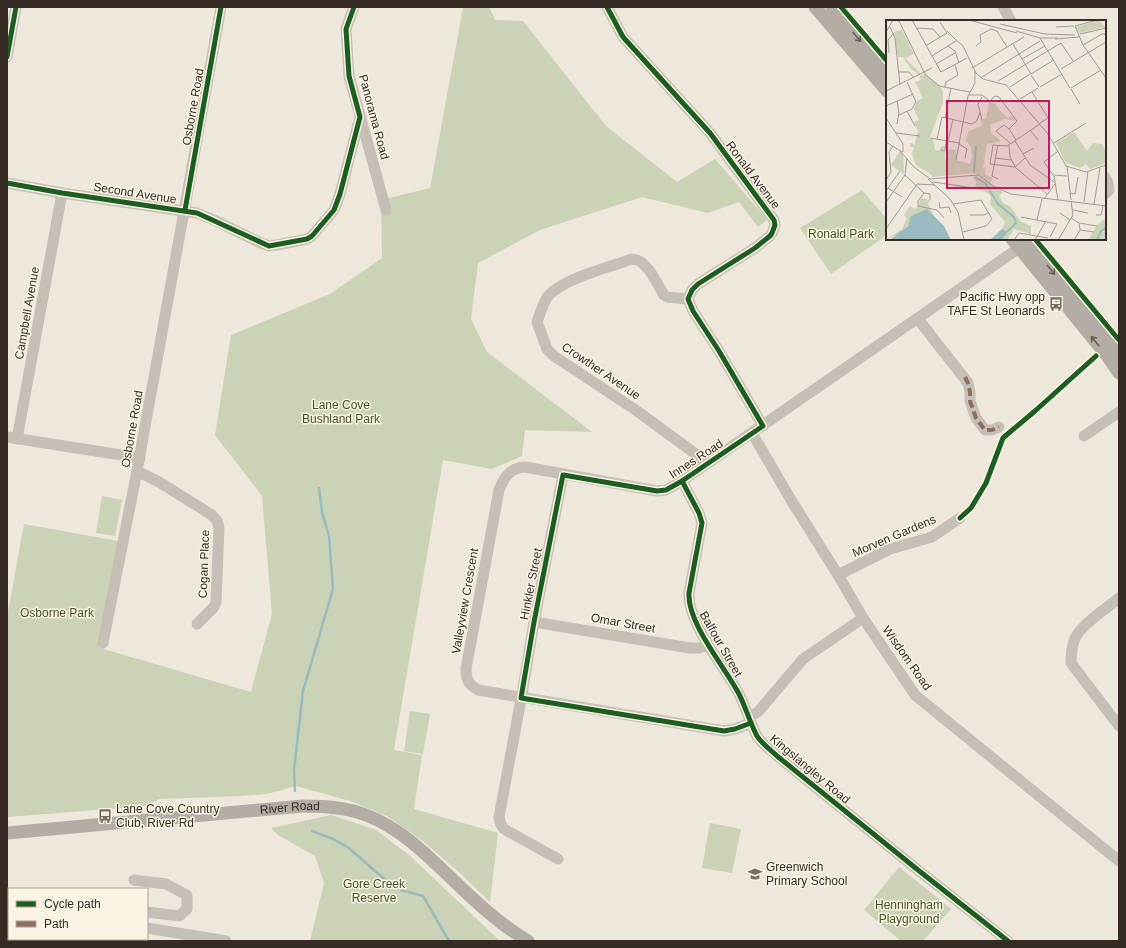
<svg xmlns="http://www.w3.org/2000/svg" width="1126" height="948" font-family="Arial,sans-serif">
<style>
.green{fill:#cad3b5}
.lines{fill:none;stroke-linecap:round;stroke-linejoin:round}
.stream{stroke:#98bbbf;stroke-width:2.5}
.minor{stroke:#c5bfb6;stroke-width:11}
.major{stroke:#b4ada5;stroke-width:13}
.quiet{stroke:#8d6e63;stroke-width:4;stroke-dasharray:8 4;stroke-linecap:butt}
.cycleway-casing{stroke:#fbf3e3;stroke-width:8}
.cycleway{stroke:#1b5e20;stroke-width:5}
.oneway{stroke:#686058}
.labels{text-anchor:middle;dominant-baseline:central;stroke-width:3;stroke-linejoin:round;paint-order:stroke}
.street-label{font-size:12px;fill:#362c25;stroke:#fbf3e3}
.park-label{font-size:12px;fill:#3f5626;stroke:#fbf3e3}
.poi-label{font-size:12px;fill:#362c25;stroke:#fbf3e3;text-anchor:start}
.inset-river{fill:none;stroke:#98bbbf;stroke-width:2}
.inset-road{fill:none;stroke:#a49c93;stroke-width:1}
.view{fill:#c2185b;fill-opacity:0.15;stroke:#c2185b;stroke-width:2}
.inset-edge{fill:none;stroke:#362c25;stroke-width:2}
</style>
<rect width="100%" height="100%" fill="#ede7dc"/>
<!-- green -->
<g class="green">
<path d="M474,7H489L495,20L523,21L606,126L677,182L715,159L766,218V221L758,227L739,202L708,213L642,197L540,230L478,263L471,319L487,352L592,432L525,430L522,456L492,469L443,460L394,750L422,755L414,809L498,833L490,902L460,873L423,841L387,816L350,801L296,786L267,794L240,796L159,799L148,806L7,817V617L24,524L118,541L100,648L251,692L272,614L262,496L215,435L231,335L330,294L382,258L381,200L430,188L463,8Z"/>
<path d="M862,190L884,216L887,214V235L831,274L800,228Z"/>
<path d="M102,496L122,500L115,536L96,533Z"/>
<path d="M410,711L430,714L423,754L404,751Z"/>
<path d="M331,815L376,830L409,855L500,941H310L324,883L315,856L278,835L271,828Z"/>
<path d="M710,823L741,829L732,873L702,868Z"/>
<path d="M899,867L951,909L923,941H901L864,910Z"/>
</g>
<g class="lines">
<!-- stream -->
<g class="stream">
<path d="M295,791L294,770L303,691L333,589L329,536L322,512L319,488"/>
<path d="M312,831L333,839L349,848L383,878L401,890L423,896L449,941"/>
</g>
<!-- minor -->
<g class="minor">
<path d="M354,7L346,29L349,76L386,210"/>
<path d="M607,7L623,37L710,133L774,220L775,225L772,233L770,236L755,248L698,284L692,290L688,299L693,311L719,351L763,426"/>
<path d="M1003,7L1011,21"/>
<path d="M7,57L16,7"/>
<path d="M1105,177L1108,183L1109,190L1105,194"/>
<path d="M7,183L62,193L197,213L214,220L261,243L269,246L277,245L307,239L312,236L334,210L340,194L360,117"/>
<path d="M688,299L667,297L664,295C657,284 647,259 632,259C610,267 564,278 548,296C543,303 540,314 537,322L547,349L554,356L637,411L708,463"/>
<path d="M918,319L968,383L970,392V401L976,418L985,430H992L999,427"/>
<path d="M752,433L791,500L838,575L863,618L915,695L1119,861"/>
<path d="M1084,436L1119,412"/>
<path d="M7,437L140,458"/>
<path d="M17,439L62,193"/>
<path d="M137,471L159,482L212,515L217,521L219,527L216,602L214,607L197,624"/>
<path d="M682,481L699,513L702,523L689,593C687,623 725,667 739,694C746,708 750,723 757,736C762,744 771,750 777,756L918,870L1008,941"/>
<path d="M838,575L890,549L932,537L960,518"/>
<path d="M1119,598C1106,609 1083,623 1075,638C1072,646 1071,655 1071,663L1119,726"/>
<path d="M534,622L690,648H699L708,645"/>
<path d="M103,643L137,471L221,7"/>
<path d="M749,717L758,712L803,659L863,618"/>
<path d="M751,723L735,729L724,731L478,690C469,685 466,680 466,669L499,490C504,477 510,468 525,467L657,491L666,490L682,481L1019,248"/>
<path d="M558,859L504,829L501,825L499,817L522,694L534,622L563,475"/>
<path d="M134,880L166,884L187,895V909L179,916L147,912"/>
<path d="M7,906L9,907"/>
<path d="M147,928L226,941"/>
</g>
<!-- major -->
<g class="major">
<path d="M815,7L887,91"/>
<path d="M832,7L887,72"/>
<path d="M1012,239L1108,357L1119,373"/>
<path d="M1027,239L1119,355"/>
<path id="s1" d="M7,833L303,806C324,806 346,807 366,815C400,828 425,853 451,878C475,901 499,924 528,941"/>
</g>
<!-- quiet -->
<path class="quiet" d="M965,377L968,383L970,392V401L976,418L985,430H992L999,427"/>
<defs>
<g id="cycleway">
<path d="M607,7L623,37L710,133L774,220L775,225L772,233L770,236L755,248L698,284L692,290L688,299L693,311L719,351L763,426L682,481L666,490L657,491L563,475L534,622L521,698L724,731L735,729L751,723"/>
<path d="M841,7L887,61"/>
<path d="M7,57L16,7"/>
<path d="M7,183L62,193L197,213L269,246L307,239L312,236L334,210L340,194L360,117L349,76L346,29L354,7"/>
<path d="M185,210L221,7"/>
<path d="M1035,239L1119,340"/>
<path d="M682,481L699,513L702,523L689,593C687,623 725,667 739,694C746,708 750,723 757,736C762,744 771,750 777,756L918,870L1008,941"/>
<path d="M960,518L971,508L986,483L1003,438L1035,411L1096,356"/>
</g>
</defs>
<!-- cycleway casing -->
<use href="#cycleway" class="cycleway-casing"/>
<!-- cycleway -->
<use href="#cycleway" class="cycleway"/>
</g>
<!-- one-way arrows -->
<defs><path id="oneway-shaft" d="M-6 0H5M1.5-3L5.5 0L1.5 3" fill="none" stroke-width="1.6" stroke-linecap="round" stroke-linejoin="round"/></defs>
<g class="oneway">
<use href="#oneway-shaft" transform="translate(857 37) rotate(50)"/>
<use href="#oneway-shaft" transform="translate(1051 270) rotate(52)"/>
<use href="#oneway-shaft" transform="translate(1095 341) rotate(-129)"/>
</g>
<!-- icons -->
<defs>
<symbol id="bus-bare" viewBox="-9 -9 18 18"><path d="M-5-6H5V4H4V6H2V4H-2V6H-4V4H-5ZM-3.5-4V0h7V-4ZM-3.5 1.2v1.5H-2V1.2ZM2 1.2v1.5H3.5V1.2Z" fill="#766d65" stroke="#fbf3e3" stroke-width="2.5" paint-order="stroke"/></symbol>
<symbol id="school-bare" viewBox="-9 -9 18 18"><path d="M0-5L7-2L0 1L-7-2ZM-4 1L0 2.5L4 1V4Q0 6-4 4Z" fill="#766d65" stroke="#fbf3e3" stroke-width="2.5" paint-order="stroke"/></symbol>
</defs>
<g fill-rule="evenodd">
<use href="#bus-bare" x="1046" y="294" width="20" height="20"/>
<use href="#bus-bare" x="95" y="806" width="20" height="20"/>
<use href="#school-bare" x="745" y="864" width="20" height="20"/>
</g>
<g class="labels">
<!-- street labels -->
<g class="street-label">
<text transform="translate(193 107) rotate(-80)">Osborne Road</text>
<text transform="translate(374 117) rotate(75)">Panorama Road</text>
<text transform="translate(753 175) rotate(53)">Ronald Avenue</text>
<text transform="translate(135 193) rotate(9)">Second Avenue</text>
<text transform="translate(27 313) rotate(-80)">Campbell Avenue</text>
<text transform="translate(601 371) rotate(34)">Crowther Avenue</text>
<text transform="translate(132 429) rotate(-80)">Osborne Road</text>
<text transform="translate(696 459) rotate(-33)">Innes Road</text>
<text transform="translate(894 536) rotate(-23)">Morven Gardens</text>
<text transform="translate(204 564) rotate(-88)">Cogan Place</text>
<text transform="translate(531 584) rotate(-79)">Hinkler Street</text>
<text transform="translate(465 601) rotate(-80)">Valleyview Crescent</text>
<text transform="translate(623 623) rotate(10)">Omar Street</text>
<text transform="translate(721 644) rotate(60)">Balfour Street</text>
<text transform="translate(907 658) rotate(55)">Wisdom Road</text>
<text transform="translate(810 769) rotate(40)">Kingslangley Road</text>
<text stroke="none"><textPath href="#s1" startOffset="284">River Road</textPath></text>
</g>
<!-- park labels -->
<g class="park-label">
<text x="841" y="234">Ronald Park</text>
<text x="341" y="405">Lane Cove<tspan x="341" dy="14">Bushland Park</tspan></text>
<text x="57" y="613">Osborne Park</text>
<text x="374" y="884">Gore Creek<tspan x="374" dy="14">Reserve</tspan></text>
<text x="909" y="905">Henningham<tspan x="909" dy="14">Playground</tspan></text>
</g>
<!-- poi labels -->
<g class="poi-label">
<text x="1045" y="297" text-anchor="end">Pacific Hwy opp<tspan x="1045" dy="14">TAFE St Leonards</tspan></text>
<text x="116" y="809">Lane Cove Country<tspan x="116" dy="14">Club, River Rd</tspan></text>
<text x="766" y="867">Greenwich<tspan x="766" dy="14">Primary School</tspan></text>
</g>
</g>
<!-- overview -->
<g transform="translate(886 20)">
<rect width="220" height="220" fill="#ede7dc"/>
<path d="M212,0L220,7L193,13L190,7ZM16,10L28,34L19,38L35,54L33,55L24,48L17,37H12L8,12ZM39,54L55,67L57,73V83L43,119H47L49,130L54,131L55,126H59V140L63,129L69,130L70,127V140L84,144L86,137L85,127L80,121L82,112L96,105L95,100L100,98L103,82L108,83L116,93L122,98L126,96L130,101L119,99L104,105L105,113L115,121L101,124L97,149L100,146L99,155L106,157L105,163L88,153L46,157V155L30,145L26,134L28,127H24V123L28,124V127L32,111L28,102L33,100L28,89L31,81L37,78L29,62L35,60L34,56ZM188,112L201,131L207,123L216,124L220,132V143L204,149L200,144L194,148L179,142L170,123ZM14,131L17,134L18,154L5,145ZM91,156L117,172L113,176L118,184L124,186L134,201L145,206V214L128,209L121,220H116L120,212L116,209L119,202L104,184L105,177L102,173L89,168L90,162L86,157ZM35,178L44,180L42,184L47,193L43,192L25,201L14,214L0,220L16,209L21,198L18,195L24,186L29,189L32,186ZM217,200L220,201V220H202L212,204Z" fill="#cad3b5"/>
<path d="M41,189L58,206L65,220H4L22,206L25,196ZM116,209L121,212L116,220H104Z" fill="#98bbbf"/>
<path class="inset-river" d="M88,153L90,126M89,157L99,163L112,184L128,197L130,203L121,212M211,220L215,211L220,208"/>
<path class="inset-road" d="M3,0H16M26,0L55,52L81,38M39,0H53M83,0L131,13M13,1L39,54L53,66L84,72M54,2L61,13M114,4L159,14L189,15M189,6L197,25L220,58M189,6L211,0M4,7L9,18L14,65M170,7L188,6M30,8L47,9L54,17M61,11L70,20M130,11L154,18H172M0,12L7,0M194,14L220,8M154,18L184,68M69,19L77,26L90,53L97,59L120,65L127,73L162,114L180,146L200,152L220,145M169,19L193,17M127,24L145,54M41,25L61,13M197,25L216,14H220M62,26L69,31L73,43M90,26L95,22L94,15L105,9L111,11L121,27M3,33L2,20L8,13M46,36L70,21M136,39L159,26M50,44L69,33M86,48L138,17M175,49L220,22M13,52H23L28,58M145,54L168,40M145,55L153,67M96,57L154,21M112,61L175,23L187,41M59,67L60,62L72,55L69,45M124,67L144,54M154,67L176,54M185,68L215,50M185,69L194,84M0,71L46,48M146,72L162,98L154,103M82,75H96L104,81L109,76L113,77L131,101L123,109L130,120M134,79L152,68M0,86L27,74M21,91L29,106M13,95L26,89L30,82L21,62M0,98L17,124V132M59,98L65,68M96,100L92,84L96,77M11,104L13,93L11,81M123,109L118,105L110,111L125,124M144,110L152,120M10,113L34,116M44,118L74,123M51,119L56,97L86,104L91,101L94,92M62,121L67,99M129,121L144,145L168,162M0,122L16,132M168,123L200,103M73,124L81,129L79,138M123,125L124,137L130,148L161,174M54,130L59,131L60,121M14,131L28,147L44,159L92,155L109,167L125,174L220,186M172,131L158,142L167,155L181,156M137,134L148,128M109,138L125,140M70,140L82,76L89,63V51M181,146L185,180M129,147L104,144L107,125L121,126L154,104M129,147L139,138M19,155L38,173M168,156L172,180M42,159L64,179L72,192L78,220M112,159L106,156L112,125M0,160L5,152L3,132L7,126M47,162L88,168M2,168L16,177M0,171L14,151M38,173L32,181V186L51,190L58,198M38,173L44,174V180M184,173L189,174L192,157M158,179L169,164M0,182L19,155L21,138M53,182L54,188L63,187L65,193M198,182L202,151M67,184L95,180L106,199L100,206L77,212M208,184L214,148M187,190L202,193M174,193L184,200M84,195H98L102,193M210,195H215L217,186M135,197L171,204L164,217M185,198L193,203L211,206M151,200L156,179M0,209L31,164L49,165M194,210L208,212M128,220L133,213L162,218M149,220L160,201M172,220L187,195L185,181M188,220L194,210L193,203"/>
<path class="view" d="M61,81H163V168H61Z"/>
<rect width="220" height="220" class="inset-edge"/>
</g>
<!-- border -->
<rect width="1126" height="948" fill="none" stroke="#362c25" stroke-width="16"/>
<!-- legend -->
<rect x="8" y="888" width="140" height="52" fill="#fbf3e3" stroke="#aca397"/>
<rect x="16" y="901" width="20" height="6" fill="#1b5e20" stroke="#aca397"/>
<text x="44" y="908" font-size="12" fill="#362c25">Cycle path</text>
<rect x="16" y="921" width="20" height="6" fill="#8d6e63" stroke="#aca397"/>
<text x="44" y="928" font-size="12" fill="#362c25">Path</text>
</svg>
